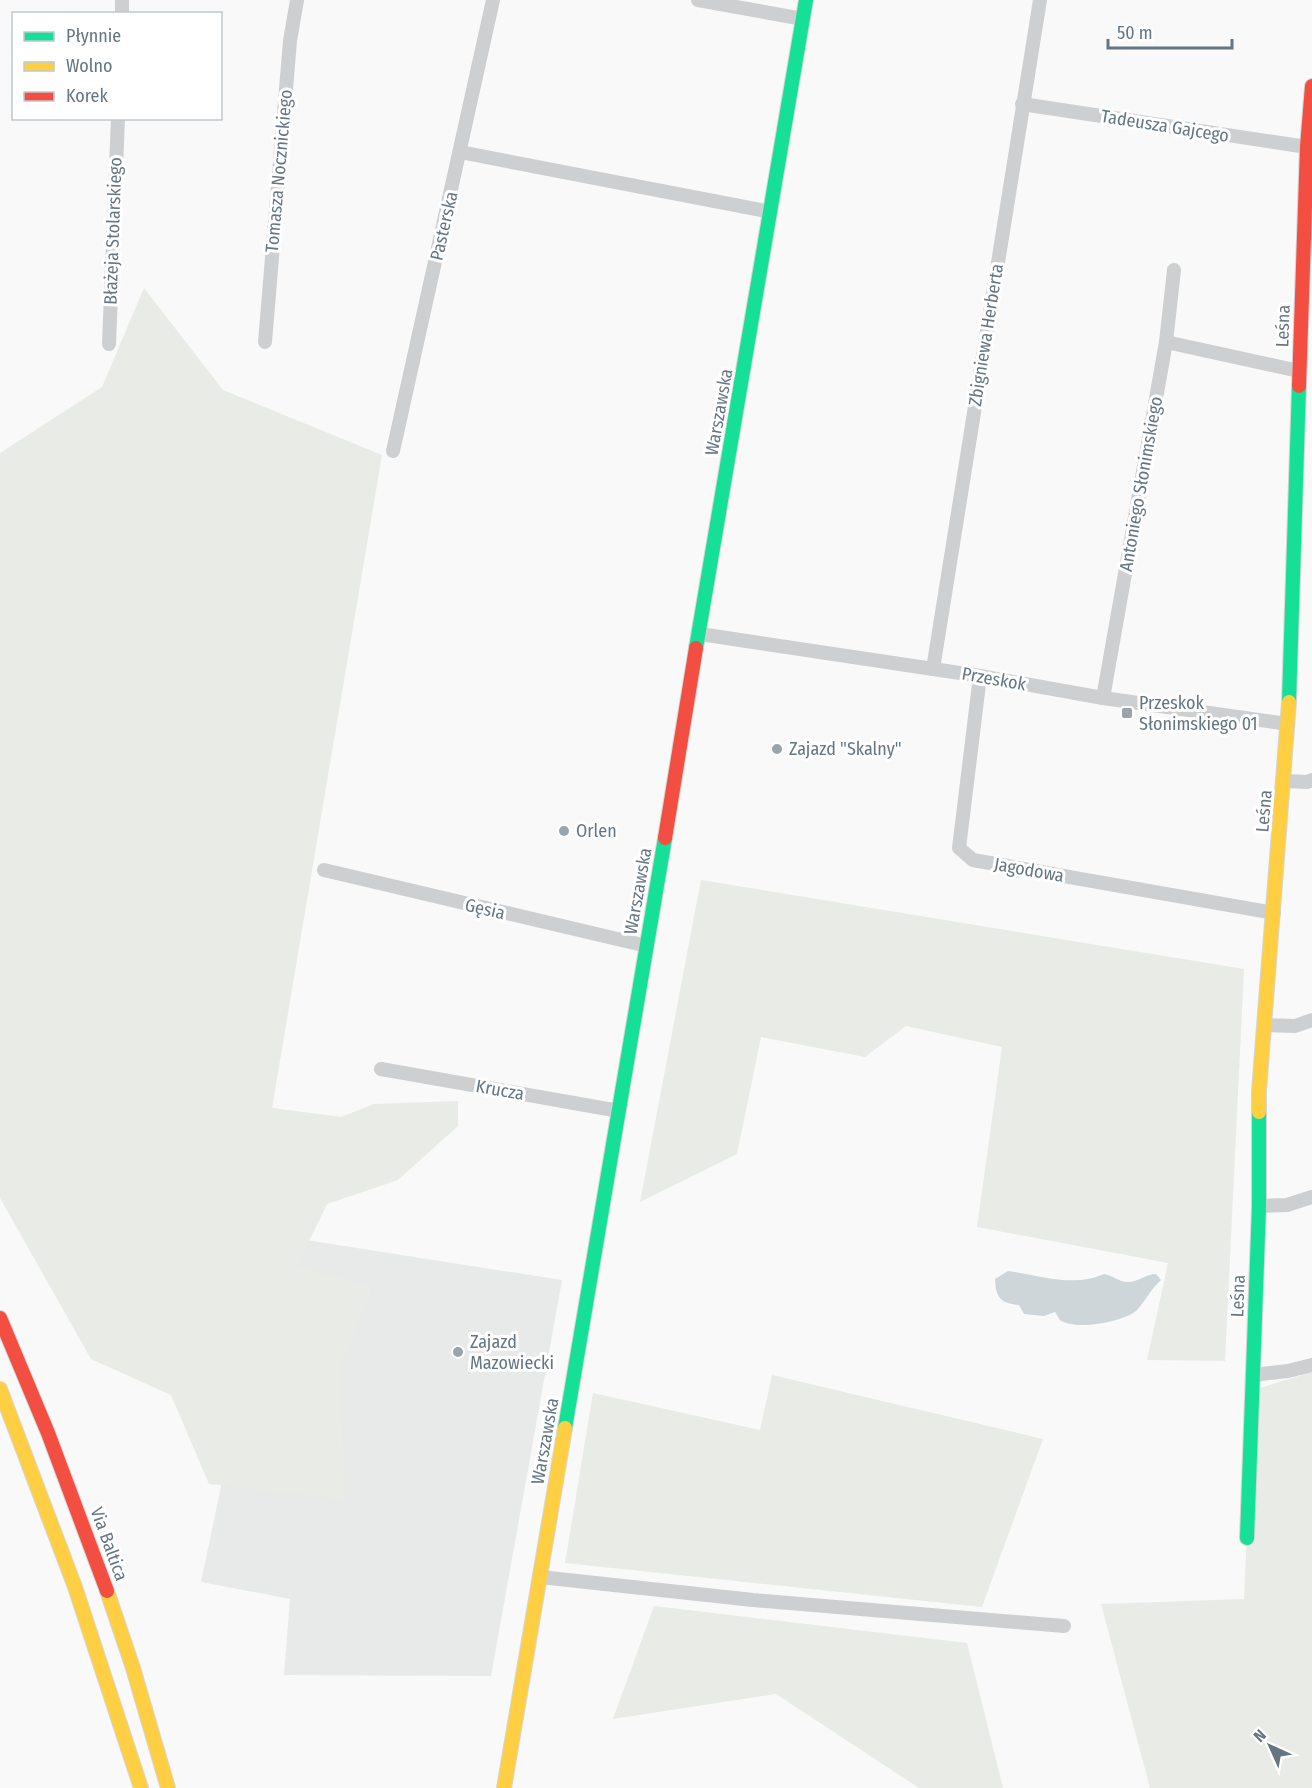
<svg xmlns="http://www.w3.org/2000/svg" width="1312" height="1788" font-family="'Fira Sans Condensed',sans-serif">
<style>
.built{fill:#e8e9e9}
.green{fill:#e8ebe6}
.water{fill:#ced6d9}
.lines{fill:none;stroke-linecap:round;stroke-linejoin:round}
.fast-casing{stroke:#d5d6d7;stroke-width:16}
.slow-casing{stroke:#d5d6d7;stroke-width:16}
.jam-casing{stroke:#d5d6d7;stroke-width:16}
.street{stroke:#cecfd0;stroke-width:14}
.fast{stroke:#16e098;stroke-width:14}
.slow{stroke:#ffcf43;stroke-width:14}
.jam{stroke:#f24e42;stroke-width:14}
.poi-dot{fill:#99a4ac;stroke:#fff;stroke-width:2}
.labels{text-anchor:middle;dominant-baseline:central;stroke-width:6;stroke-linejoin:round;paint-order:stroke}
.street-label{font-size:18px;fill:#657683;stroke:#fff}
.poi-label{font-size:18px;fill:#657683;stroke:#fff;text-anchor:start}
</style>
<rect width="100%" height="100%" fill="#f9f9f9"/>
<!-- built -->
<path class="built" d="M274,1235L562,1280L491,1676L284,1675L290,1599L201,1582Z"/>
<!-- green -->
<g class="green">
<path d="M144,288L223,390L382,455L272,1108L341,1117L374,1104L458,1101V1126L398,1180L327,1204L297,1266L372,1287L339,1371L346,1500L209,1484L171,1395L91,1359L0,1198V453L102,387Z"/>
<path d="M701,880L1244,969L1225,1361L1147,1360L1168,1263L977,1227L1002,1047L906,1026L865,1057L761,1037L737,1154L640,1202Z"/>
<path d="M1312,1372V1788H1150L1101,1604L1244,1599L1253,1390Z"/>
<path d="M772,1375L1043,1439L982,1607L565,1563L593,1393L760,1430Z"/>
<path d="M654,1606L967,1643L1003,1788H919L776,1694L613,1719Z"/>
</g>
<!-- water -->
<path class="water" d="M1008,1271C1040,1275 1073,1288 1104,1274C1112,1275 1119,1282 1128,1282C1138,1282 1146,1274 1156,1274L1161,1280C1151,1289 1146,1300 1137,1310C1125,1322 1074,1331 1060,1320C1059,1319 1056,1313 1055,1312L1044,1316L1024,1314L1019,1305C1000,1303 996,1298 995,1279Z"/>
<g class="lines">
<defs>
<g id="fast">
<path d="M696,648L806,0"/>
<path d="M1289,702L1299,386"/>
<path d="M565,1428L665,838"/>
<path d="M1247,1538L1259,1206V1112"/>
</g>
<g id="slow">
<path d="M1259,1112V1091L1289,702"/>
<path d="M0,1389L75,1587L141,1788"/>
<path d="M107,1591L133,1668L168,1788"/>
<path d="M504,1788L565,1428"/>
</g>
<g id="jam">
<path d="M1299,386L1307,147L1312,86"/>
<path d="M665,838L696,648"/>
<path d="M0,1318L48,1433L107,1591"/>
</g>
</defs>
<!-- fast casing -->
<use href="#fast" class="fast-casing"/>
<!-- slow casing -->
<use href="#slow" class="slow-casing"/>
<!-- jam casing -->
<use href="#jam" class="jam-casing"/>
<!-- street -->
<g class="street">
<path d="M698,0L803,19"/>
<path d="M122,14V0"/>
<path d="M1022,104L1307,147"/>
<path d="M460,152L771,212"/>
<path d="M265,342L290,41L297,0"/>
<path d="M1166,342L1299,371"/>
<path d="M109,344L118,118"/>
<path d="M393,451L493,0"/>
<path d="M700,634L980,676L1103,698L1288,724"/>
<path d="M933,669L1040,0"/>
<path d="M980,676L959,848L973,860L1274,913"/>
<path d="M1103,698L1166,342L1174,270"/>
<path d="M1284,781L1307,782L1312,780"/>
<path d="M324,870L647,946"/>
<path d="M1264,1025L1295,1026L1312,1020"/>
<path d="M381,1069L619,1111"/>
<path d="M1259,1206L1287,1205L1312,1197"/>
<path d="M1253,1375L1288,1371L1312,1365"/>
<path d="M540,1577L753,1600L1064,1626"/>
</g>
<!-- fast -->
<use href="#fast" class="fast"/>
<!-- slow -->
<use href="#slow" class="slow"/>
<!-- jam -->
<use href="#jam" class="jam"/>
</g>
<!-- markers -->
<g class="poi-dot">
<rect x="1121" y="707" width="12" height="12" rx="3"/>
<circle cx="777" cy="749" r="6"/>
<circle cx="564" cy="831" r="6"/>
<circle cx="458" cy="1352" r="6"/>
</g>
<g class="labels">
<!-- street labels -->
<g class="street-label">
<text transform="translate(1165 126) rotate(9)">Tadeusza Gajcego</text>
<text transform="translate(279 171) rotate(-85)">Tomasza Nocznickiego</text>
<text transform="translate(444 226) rotate(-77)">Pasterska</text>
<text transform="translate(113 231) rotate(-88)">Błażeja Stolarskiego</text>
<text transform="translate(1283 326) rotate(-88)">Leśna</text>
<text transform="translate(986 335) rotate(-81)">Zbigniewa Herberta</text>
<text transform="translate(719 412) rotate(-80)">Warszawska</text>
<text transform="translate(1141 484) rotate(-80)">Antoniego Słonimskiego</text>
<text transform="translate(994 679) rotate(10)">Przeskok</text>
<text transform="translate(1264 811) rotate(-85)">Leśna</text>
<text transform="translate(1029 870) rotate(10)">Jagodowa</text>
<text transform="translate(638 891) rotate(-80)">Warszawska</text>
<text transform="translate(485 909) rotate(13)">Gęsia</text>
<text transform="translate(500 1090) rotate(10)">Krucza</text>
<text transform="translate(1238 1296) rotate(-88)">Leśna</text>
<text transform="translate(545 1441) rotate(-80)">Warszawska</text>
<text transform="translate(109 1544) rotate(70)">Via Baltica</text>
</g>
<!-- poi labels -->
<g class="poi-label">
<text x="1139" y="703">Przeskok<tspan x="1139" dy="21">Słonimskiego 01</tspan></text>
<text x="789" y="749">Zajazd "Skalny"</text>
<text x="576" y="831">Orlen</text>
<text x="470" y="1342">Zajazd<tspan x="470" dy="21">Mazowiecki</tspan></text>
</g>
</g>
<!-- legend -->
<rect x="12" y="12" width="210" height="108" fill="#ffffff" stroke="#c1c8cd" stroke-width="1.5"/>
<rect x="24" y="32" width="30" height="9" fill="#16e098" stroke="#c1c8cd" stroke-width="1.5"/>
<text x="66" y="42" font-size="18" fill="#657683">Płynnie</text>
<rect x="24" y="62" width="30" height="9" fill="#ffcf43" stroke="#c1c8cd" stroke-width="1.5"/>
<text x="66" y="72" font-size="18" fill="#657683">Wolno</text>
<rect x="24" y="92" width="30" height="9" fill="#f24e42" stroke="#c1c8cd" stroke-width="1.5"/>
<text x="66" y="102" font-size="18" fill="#657683">Korek</text>
<!-- north arrow -->
<g transform="translate(1270 1746) rotate(315)" stroke="#ffffff" stroke-width="4.5" paint-order="stroke">
<path d="M0-4.5L10 22L0 15L-10 22Z" fill="#657683"/>
<text y="-9" font-size="16" font-weight="bold" text-anchor="middle" fill="#657683">N</text>
</g>
<!-- scale -->
<path d="M1108 39v9h124v-9" fill="none" stroke="#657683" stroke-width="3"/>
<text x="1117" y="39" font-size="18" fill="#657683" stroke="#ffffff" stroke-width="4.5" paint-order="stroke">50 m</text>
</svg>
